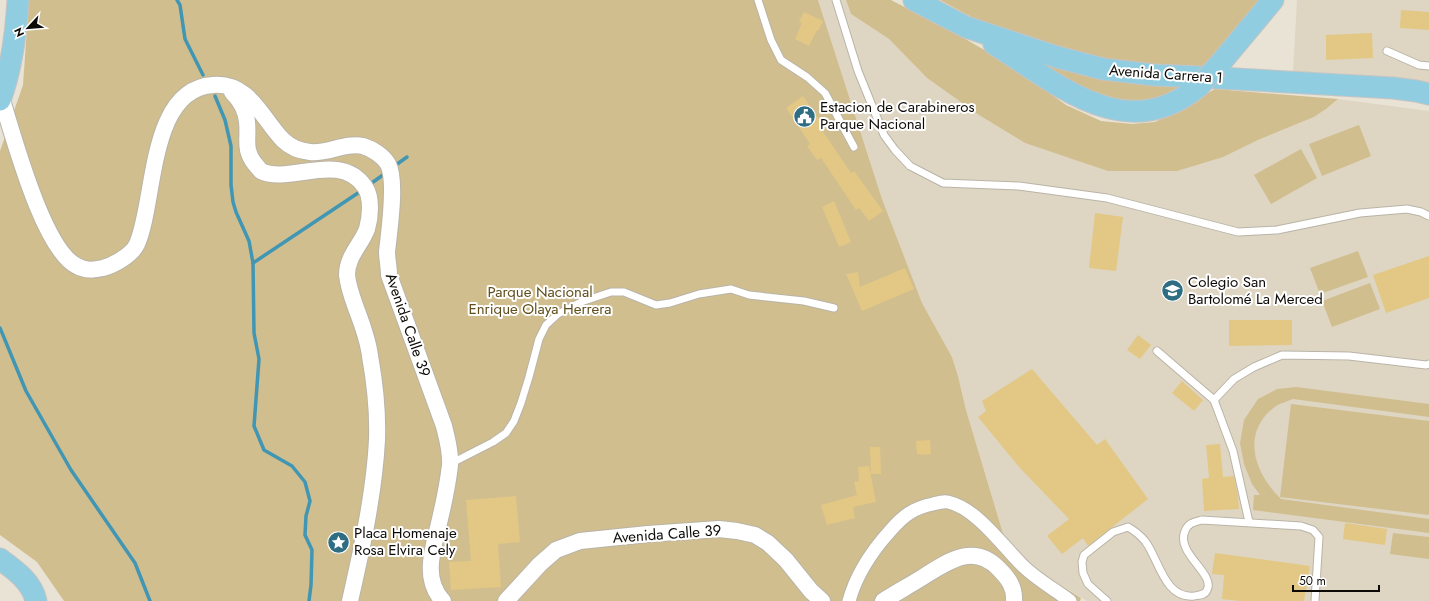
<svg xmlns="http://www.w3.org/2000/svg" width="1429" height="601" font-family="Jost,sans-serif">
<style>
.built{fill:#ded6c2}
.green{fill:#d0be8f}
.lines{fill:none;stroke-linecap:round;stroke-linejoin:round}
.stream{stroke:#4196b3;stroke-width:3.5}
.building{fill:#e2c884}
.service-casing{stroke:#b9b4a7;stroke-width:9}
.minor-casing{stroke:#b9b4a7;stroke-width:15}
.tertiary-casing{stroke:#b9b4a7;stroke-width:18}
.primary-casing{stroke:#c5c4c3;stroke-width:23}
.service{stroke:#fff;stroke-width:7}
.minor{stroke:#fff;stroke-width:13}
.tertiary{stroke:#fff;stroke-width:16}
.primary{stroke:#91cde0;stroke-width:21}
.primary-bridge-casing{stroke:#c5c4c3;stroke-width:23;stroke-linecap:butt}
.primary-bridge{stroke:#91cde0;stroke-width:21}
.labels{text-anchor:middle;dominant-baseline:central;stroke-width:4;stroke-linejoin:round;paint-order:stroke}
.street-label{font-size:15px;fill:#0d0b07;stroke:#fff}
.poi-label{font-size:15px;fill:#0d0b07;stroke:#fff;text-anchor:start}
.park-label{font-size:15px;fill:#614f1b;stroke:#fff}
</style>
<rect width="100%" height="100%" fill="#e9e3d6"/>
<!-- built -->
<g class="built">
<path d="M818,0H846L851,14L889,39L927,78L979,115L1025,143L1066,156L1258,140L1314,117L1326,109L1338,99L1429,111V601H1087L1034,569L1007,547L966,410L958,376L952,357L922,303L882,199Z"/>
<path d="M1297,0H1429V86L1395,78L1335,73L1293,72Z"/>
</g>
<!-- green -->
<g class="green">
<path d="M29,0H818L882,199L922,303L952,357L958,376L966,410L1007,547L1034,569L1081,598L1080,601H64L37,562L0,535V151L23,85Z"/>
<path d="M846,0H891L962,37L1010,65L1066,105L1101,121L1132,124L1155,122L1188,105L1215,89L1338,99L1326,109L1314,117L1258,140L1223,157L1177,171H1108L1025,143L979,115L927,78L889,39L851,14Z"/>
<path d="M940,0H1263L1203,69L1077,58L1001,33Z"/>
<path d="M1023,54L1102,77L1183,87L1164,97L1142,104L1090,93Z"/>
<path d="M1359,125L1371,156L1322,176L1309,144Z"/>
<path d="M1301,149L1317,178L1271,204L1254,175Z"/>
<path d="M1358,251L1368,277L1320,294L1310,268Z"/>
<path d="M1370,283L1380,309L1332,327L1322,301Z"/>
<path d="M1296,387L1429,404V417L1293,399C1288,401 1281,403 1276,406C1240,432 1254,473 1281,499L1429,519V533L1253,510L1254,495H1260L1252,484L1244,464L1240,443L1244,420L1258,399L1277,389Z"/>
<path d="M1291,404L1429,421V515L1280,497Z"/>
<path d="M1393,533L1429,537V559L1390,554Z"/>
</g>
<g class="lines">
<!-- stream -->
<g class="stream">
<path d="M177,0L180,5L185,39L203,75"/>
<path d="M215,96L225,120L231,146V185L233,202L236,212L249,241L253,263L254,333L259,359L254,426L264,450L292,466L305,482L310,501L306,516L305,535L312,550L311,585L309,601"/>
<path d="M393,167L407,157"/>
<path d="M369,185L387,172"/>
<path d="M253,263L361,191"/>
<path d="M0,328L26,391L71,470L135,563L150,601"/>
</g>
</g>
<!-- building -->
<g class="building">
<path d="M1401,10L1429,12V30L1400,28Z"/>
<path d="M804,12L823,21L818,31L817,30L809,46L795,39L802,23L799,22Z"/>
<path d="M1372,33L1373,58L1326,60V35Z"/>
<path d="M803,96L823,125L820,127L851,173L854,171L883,211L869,221L859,208L856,210L821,158L817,160L807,146L810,144L786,108Z"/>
<path d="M834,201L851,242L839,247L822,207Z"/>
<path d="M1095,213L1123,217L1116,271L1089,268Z"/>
<path d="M1429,256V298L1386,313L1373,275Z"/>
<path d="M905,268L914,289L862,311L846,274L858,272L860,287Z"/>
<path d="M1229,320H1292V345L1229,346Z"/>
<path d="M1138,335L1151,345L1140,359L1127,350Z"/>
<path d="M1032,369L1097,445L1105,439L1148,499L1088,546L1083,538L1062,554L1047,536L1069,519L1019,467L978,417L986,411L982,401Z"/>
<path d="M1182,381L1203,400L1194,411L1172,393Z"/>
<path d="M930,440L931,454L921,455L920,454H917L916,441Z"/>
<path d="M1220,444L1223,477L1234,476L1238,497L1239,509L1204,511L1202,479L1209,478L1206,445Z"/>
<path d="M870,447H880L881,474H871Z"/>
<path d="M869,466L876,502L853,507L855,518L827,525L821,505L857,495L854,482L859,481L858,467Z"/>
<path d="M516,496L520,542L498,544L501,587L451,590L449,562L471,561L466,500Z"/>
<path d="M1345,523L1387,529L1385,545L1343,539Z"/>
<path d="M1215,553L1310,566L1304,601H1241L1222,599L1224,575L1212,574Z"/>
</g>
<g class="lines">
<defs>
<g id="service">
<path d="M758,0L771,40L781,60L807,77L825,93L854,147"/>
<path d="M836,0L858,71L884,135L895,150L910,166L943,183L1019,186L1107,198L1238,232L1277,230L1360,213L1407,209L1421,212L1429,216"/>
<path d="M1387,51L1419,65L1429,66"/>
<path d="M1157,351L1214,400"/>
<path d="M450,464L493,442L506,433L514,421L521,403L529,377L539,339L546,325L558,314L581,302L611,292H624L656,305L670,303L699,294L731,289L749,295L804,301L834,308"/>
<path d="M1249,522L1233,451L1214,400L1234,379L1254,367L1282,355L1349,356L1426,365L1429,364"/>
<path d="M1107,601L1088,584L1083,573L1082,562L1084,555L1113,532L1128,527C1135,531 1140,535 1145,541C1159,559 1164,599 1194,596C1200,595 1205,595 1207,590C1216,574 1175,553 1185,531C1188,523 1194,522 1202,520L1301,526L1313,530L1319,537L1315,601"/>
</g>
<path id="minor" d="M849,601C856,575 872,551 890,531C903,516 913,508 933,504C937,503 943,501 948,502C976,508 1002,545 1022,565C1036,579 1054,589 1070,601"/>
<g id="tertiary">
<path d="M232,92C241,101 246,110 247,122C249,139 243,149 255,164C257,166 259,169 261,171C289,185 340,150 365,187C369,193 370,201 370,208C370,215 369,222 367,229C361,245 347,256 347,275C348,286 352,297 356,308C362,324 368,339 370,356C375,384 378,412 377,440C374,495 362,548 350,601"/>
<path d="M1,97C13,134 43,250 77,266C86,271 94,270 103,268C114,265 132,255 137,244C156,201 148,89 213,85C250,82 262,119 283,140C290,147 300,151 310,152C328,154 345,142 363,146C373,149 383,156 388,164C397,181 389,232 387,252C387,259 389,267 389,275L444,426C447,438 451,452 450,465C448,483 444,502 440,519C434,546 421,578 443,601"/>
<path d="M506,601L540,564L556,550L580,541L648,534L719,529L737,531L755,535L768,543L786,560L811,591L822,601"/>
<path d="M883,601C896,593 910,585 923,577C947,562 974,542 999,569C1008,578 1015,587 1014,601"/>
</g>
<g id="primary">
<path d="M914,0L966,27L1057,57L1103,69L1154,75L1201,77L1393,88L1416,91L1429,94"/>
<path d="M994,44C1057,84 1126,146 1198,87"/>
<path d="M1218,66L1273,0"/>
<path d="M0,100C12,68 16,34 18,0"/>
<path d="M0,559C15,570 32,582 36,601"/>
</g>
</defs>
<!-- service casing -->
<use href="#service" class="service-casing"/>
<!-- minor casing -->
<use href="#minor" class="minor-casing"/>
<!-- tertiary casing -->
<use href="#tertiary" class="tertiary-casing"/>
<!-- primary casing -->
<use href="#primary" class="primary-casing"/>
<!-- service -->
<use href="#service" class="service"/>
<!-- minor -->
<use href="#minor" class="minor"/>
<!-- tertiary -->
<use href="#tertiary" class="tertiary"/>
<!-- primary -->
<use href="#primary" class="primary"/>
<defs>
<path id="primary-bridge" d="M1198,87L1218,66"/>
</defs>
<!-- primary-bridge casing -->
<use href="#primary-bridge" class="primary-bridge-casing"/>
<!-- primary-bridge -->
<use href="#primary-bridge" class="primary-bridge"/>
</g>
<!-- icons -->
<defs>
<symbol id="civic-disc" viewBox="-11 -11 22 22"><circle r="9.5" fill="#2e6d82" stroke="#fff"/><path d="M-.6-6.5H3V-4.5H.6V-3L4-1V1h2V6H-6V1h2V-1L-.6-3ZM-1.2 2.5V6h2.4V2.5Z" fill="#fff"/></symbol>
<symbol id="school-disc" viewBox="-11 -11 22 22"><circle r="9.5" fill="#2e6d82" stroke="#fff"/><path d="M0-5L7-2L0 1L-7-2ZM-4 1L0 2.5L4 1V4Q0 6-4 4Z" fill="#fff"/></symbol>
<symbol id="sight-disc" viewBox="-11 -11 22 22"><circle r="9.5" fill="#2e6d82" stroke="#fff"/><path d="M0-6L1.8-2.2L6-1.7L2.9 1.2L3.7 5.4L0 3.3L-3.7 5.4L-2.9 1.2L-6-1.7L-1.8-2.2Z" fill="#fff"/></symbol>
</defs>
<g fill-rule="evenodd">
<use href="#civic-disc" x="792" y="104" width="25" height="25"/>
<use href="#school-disc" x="1160" y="278" width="25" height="25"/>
<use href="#sight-disc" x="326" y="530" width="25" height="25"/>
</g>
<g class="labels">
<!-- street labels -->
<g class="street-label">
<text transform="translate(1166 74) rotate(4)">Avenida Carrera 1</text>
<text transform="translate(408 325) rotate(71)">Avenida Calle 39</text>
<text transform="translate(667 534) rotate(-4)">Avenida Calle 39</text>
</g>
<!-- poi labels -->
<g class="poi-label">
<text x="820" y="107">Estacion de Carabineros<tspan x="820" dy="17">Parque Nacional</tspan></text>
<text x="1188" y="282">Colegio San<tspan x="1188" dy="17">Bartolomé La Merced</tspan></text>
<text x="354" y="533">Placa Homenaje<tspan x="354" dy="17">Rosa Elvira Cely</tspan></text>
</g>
<!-- park labels -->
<g class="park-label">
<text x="540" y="292">Parque Nacional<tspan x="540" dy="17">Enrique Olaya Herrera</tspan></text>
</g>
</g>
<!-- north arrow -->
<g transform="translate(28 28) rotate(244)" stroke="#ffffff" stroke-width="3" paint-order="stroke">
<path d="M0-3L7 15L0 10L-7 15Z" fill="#0d0b07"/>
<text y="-6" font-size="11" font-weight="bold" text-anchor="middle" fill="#0d0b07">N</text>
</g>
<!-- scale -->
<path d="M1293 585v6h86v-6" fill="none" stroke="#0d0b07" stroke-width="2"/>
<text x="1299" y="585" font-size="12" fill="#0d0b07" stroke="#ffffff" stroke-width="3" paint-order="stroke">50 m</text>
</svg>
